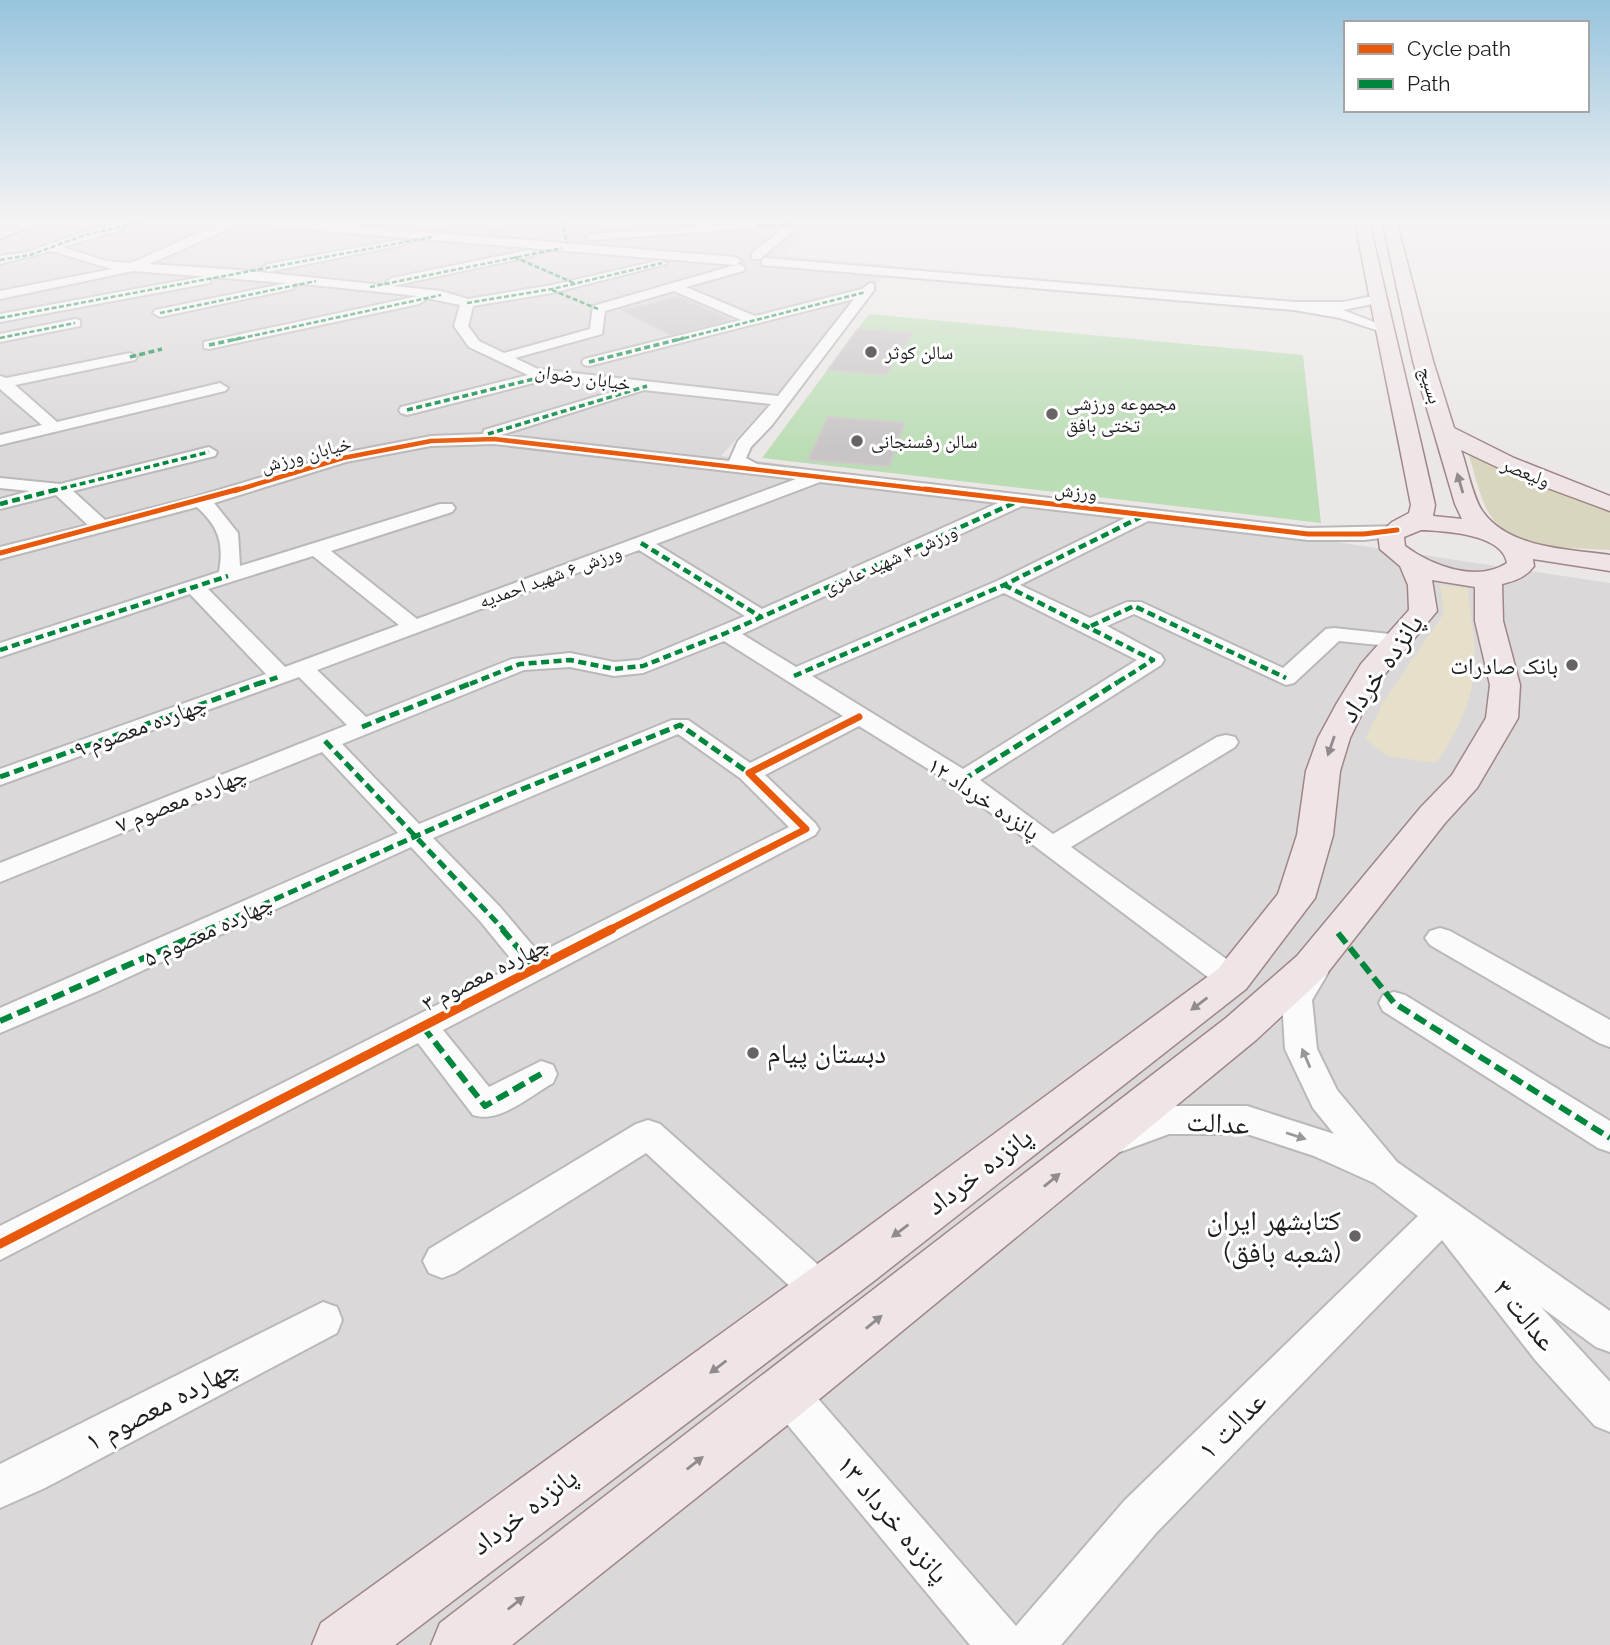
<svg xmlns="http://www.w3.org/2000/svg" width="1610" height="1645" font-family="Raleway,'Noto Naskh Arabic',sans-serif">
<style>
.residential{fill:#dbd8d9}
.grass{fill:#e6dfc9}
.forest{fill:#d8d6bf}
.pitch{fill:#bbddb5}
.building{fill:#c9c4c5;stroke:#cfc9ca;stroke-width:2}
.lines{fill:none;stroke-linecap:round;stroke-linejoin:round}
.minor-casing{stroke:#bab8b8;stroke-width:4}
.major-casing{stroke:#a08687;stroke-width:3}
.minor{fill:#fcfbfb;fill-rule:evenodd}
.major{fill:#efe5e7;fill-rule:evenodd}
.quiet-far4{stroke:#00873e;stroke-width:2.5;stroke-dasharray:5 2.5;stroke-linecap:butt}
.quiet-far3{stroke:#00873e;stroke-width:3.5;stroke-dasharray:6 3.5;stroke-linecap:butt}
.quiet-far2{stroke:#00873e;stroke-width:4.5;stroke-dasharray:8 4.5;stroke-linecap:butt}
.quiet-far1{stroke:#00873e;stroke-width:5;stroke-dasharray:10 5;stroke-linecap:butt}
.quiet{stroke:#00873e;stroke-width:6;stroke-dasharray:13 6;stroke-linecap:butt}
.cycleway-far3-casing{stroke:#fff;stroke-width:7}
.cycleway-far2-casing{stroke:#fff;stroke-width:9}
.cycleway-far1-casing{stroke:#fff;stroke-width:11}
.cycleway-casing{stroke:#fff;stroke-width:13}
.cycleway-far3{stroke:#e8590c;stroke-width:4.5}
.cycleway-far2{stroke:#e8590c;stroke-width:5}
.cycleway-far1{stroke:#e8590c;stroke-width:7}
.cycleway{stroke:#e8590c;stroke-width:9}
.oneway{fill:#918b8d}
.oneway2{fill:#989898}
.poi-dot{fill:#666464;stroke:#fff;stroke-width:2.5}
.labels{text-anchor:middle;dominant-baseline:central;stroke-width:6;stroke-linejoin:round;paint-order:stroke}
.far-poi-label{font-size:19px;fill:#1e1e1e;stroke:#fff;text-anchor:start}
.far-street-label{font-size:19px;fill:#1e1e1e;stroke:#fff}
.poi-label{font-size:23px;fill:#1e1e1e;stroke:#fff;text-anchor:end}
.street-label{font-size:23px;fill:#1e1e1e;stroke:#fff}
.near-street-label{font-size:28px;fill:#1e1e1e;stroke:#fff}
.near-poi-label{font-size:28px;fill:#1e1e1e;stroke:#fff;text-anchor:start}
</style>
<rect width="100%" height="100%" fill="#ece7e7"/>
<!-- residential -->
<path class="residential" d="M0,220H818L783,256L893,265L721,456L1164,516L1610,583V1645H0Z"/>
<!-- grass -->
<path class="grass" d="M1440,585L1468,588C1469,613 1476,639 1475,664C1473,700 1457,734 1436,763L1387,756L1365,739L1383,702L1444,613Z"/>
<!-- forest -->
<path class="forest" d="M1468,453L1610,503V550C1571,547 1514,552 1490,515C1480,500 1474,470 1468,453Z"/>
<!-- pitch -->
<path class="pitch" d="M869,314L1303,355L1321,523L762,458Z"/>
<!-- building -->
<g class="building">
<path d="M678,297L731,320L671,335L623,310Z"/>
<path d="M858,329L912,333L886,375L828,370Z"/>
<path d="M828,417L904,423L889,466L808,460Z"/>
</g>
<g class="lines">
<defs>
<g id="minor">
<path d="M133,220H154L62,247L106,261L131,263L227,220H278L735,257L741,261L735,265L240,224L149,264L239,270L441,291L468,299L552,285L661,260L667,264L552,293L473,306L468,326L479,341L504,353L590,329L593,306L739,264L745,268L743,271L686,287L755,316L862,289L870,283L874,284V290L772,425L751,447L746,458L757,464L1308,528L1404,526L1406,530L1397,536L1364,540H1308L1148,521L1020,585L1090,618L1127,602H1141L1283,668L1326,629L1334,628L1399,635L1407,636L1410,641L1407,646L1399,647L1339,641L1294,683L1286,685L1134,614L1107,626L1161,655L1164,660L1161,665L980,780L1053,834L1217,737L1226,735L1235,737L1238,742L1235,747L1071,847L1243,971L1247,979L1243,987L1232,990L1221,987L954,785L859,726L765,775L815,823L819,829L815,835L443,1030L489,1087L541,1061L553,1065L557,1074L553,1083C530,1096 499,1124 473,1115L418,1043L0,1260V1226L516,965L480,921L411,847L96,992L0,1033V1008L398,833L322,752L0,882V863L347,725L299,677L0,785V769L266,674L190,594L0,657V643L219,572C224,543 219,527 197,507L0,559V547L88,525L56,495L0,509V499L30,491L0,488V478L60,484L209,447L217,452L215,456L73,491L105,520L195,497L343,453L431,436L483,434L484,430L625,388L549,379L407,415L401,413L399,410L401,407L528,375L469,347L454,326L460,305L422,297L425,300L419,304L209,349L204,348V342L418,296L294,283L293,289L160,317L153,313L155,310L287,283L133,271L0,299V291L112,269L51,251L0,264V256L28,252L81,233ZM674,291L741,320L584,359L582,362L584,365L589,366L854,299L778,396L538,369L515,358L602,334L605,311ZM644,390L771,404L738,441L729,461L501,435ZM494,444L796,479L417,619L331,551L452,512L455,508L452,504H440L240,566L238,533L214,503L346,462L431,446ZM820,482L998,503L762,609L656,544ZM1022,506L1125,518L997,581L796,667L742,634ZM639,550L745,616L639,660L614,662L570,653L512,659L366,717L317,670ZM313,556L399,625L285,667L208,589ZM1004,593L1137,660L963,769L812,676ZM724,641L843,716L750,763L688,720H672L419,824L342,744L524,670L570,667L614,676L643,673ZM678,734L740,778L789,827L539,953L500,907L433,838Z"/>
<path d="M479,220H550L545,223L489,228Z"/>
<path d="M794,220H806L760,259H752V253Z"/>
<path d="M757,223L763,226L761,228L591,240L585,237L591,234Z"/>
<path d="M399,240L405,243L403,245L268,272L262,268L268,264Z"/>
<path d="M529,250L533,252V256L392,286L386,282L392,278Z"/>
<path d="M766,258L1294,302H1343L1378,295L1384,299L1383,302L1343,310L1392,329L1385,333L1340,318L1294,310L762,265V259Z"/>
<path d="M206,276L210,277V283L0,322V314Z"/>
<path d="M75,319L80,320V326L0,342V334Z"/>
<path d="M130,353L137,357L135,360L15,385L57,422L220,383L228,388L225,391L0,445V435L42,425L0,389V376L6,378Z"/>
<path d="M1440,928L1450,931L1610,1020V1047L1599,1043L1430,945L1425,938L1430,931Z"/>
<path d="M1313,962L1324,965L1328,973L1312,1000L1317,1049L1337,1090L1397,1162L1610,1311V1352L1596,1347L1541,1307L1610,1382V1432L1595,1426L1536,1361L1442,1240L1157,1532L1061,1645H970L772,1406L766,1392L772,1378L786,1372L800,1378L1016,1626L1125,1500L1418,1216L1374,1183L1314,1156L1247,1134H1169L1120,1152L1108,1148L1103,1138L1108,1128L1167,1106H1247L1334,1134L1313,1108L1285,1049L1282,1000L1302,965Z"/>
<path d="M1394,992L1405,995L1610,1121V1152L1598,1148L1383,1011L1379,1003L1383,995Z"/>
<path d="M648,1120L660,1124L834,1279L840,1291L834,1303L821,1308L808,1303L646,1153L455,1273L442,1278L429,1273L423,1261L429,1249L636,1124Z"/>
<path d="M323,1302L337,1307L342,1320L337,1333L45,1488L0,1508V1464Z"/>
</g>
<g id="major">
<path d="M25,220H47L0,239V229Z"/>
<path d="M1355,220H1369C1390,316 1414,410 1435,505L1433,516L1462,519L1455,504L1413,361L1382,220H1396L1433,361L1454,428L1514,458L1610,496V511L1518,477L1461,450C1467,466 1473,499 1483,512C1510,549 1569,549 1610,555V571L1533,559L1534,566C1526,577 1515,581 1502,584L1503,621L1520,685L1518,718L1477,788L1445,823L1325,976L1256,1040L805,1411L512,1645H431L440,1623L1226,1018L1297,956L1421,807L1452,775L1486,718L1490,685L1475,621V587L1432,580L1437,611L1385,674L1367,703L1350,738L1340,771L1333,835L1315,898L1246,989L874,1281L395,1645H312L321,1623L838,1249L1218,969L1278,894L1297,835L1306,771L1318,738L1337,703L1361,664L1409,610L1408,585L1400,566L1380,549L1378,535L1392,522L1409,513L1411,505C1393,410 1372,316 1355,220ZM1421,530C1445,531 1503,534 1507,563C1477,583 1432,566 1405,546L1404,537Z"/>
</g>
</defs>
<!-- minor casing -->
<use href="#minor" class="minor-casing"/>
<!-- major casing -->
<use href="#major" class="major-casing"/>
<!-- minor -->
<use href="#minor" class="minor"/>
<!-- major -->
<use href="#major" class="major"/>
<!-- quiet-far4 -->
<g class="quiet-far4">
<path d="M561,220L567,243"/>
<path d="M757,226L798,224"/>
<path d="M514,257L576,284"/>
<path d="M0,260L30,255L85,235L149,220"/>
<path d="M370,287L562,248"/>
<path d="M552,290L598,309"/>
<path d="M467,303L552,289L662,263"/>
<path d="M160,313L316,281"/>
<path d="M0,318L432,237"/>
<path d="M0,338L75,323"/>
<path d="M233,340L441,295"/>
<path d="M677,340L866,292"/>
</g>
<!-- quiet-far3 -->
<g class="quiet-far3">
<path d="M209,345L241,338"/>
<path d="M130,357L162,349"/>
<path d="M589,362L684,338"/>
<path d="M407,410L550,375"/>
<path d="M488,434L647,386"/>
<path d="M52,491L209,452"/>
</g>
<!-- quiet-far2 -->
<g class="quiet-far2">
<path d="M0,504L59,489"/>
<path d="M641,543L761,617"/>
<path d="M1004,585L1153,660L1115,684"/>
<path d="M1091,626L1134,606L1286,678"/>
<path d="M0,650L228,576"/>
<path d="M794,676L1004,585L1143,516"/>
<path d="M258,684L281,676"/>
<path d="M470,684L520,664L570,660L614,669L643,666L726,633L1014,503"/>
</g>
<!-- quiet-far1 -->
<g class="quiet-far1">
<path d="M362,727L474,682"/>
<path d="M325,741L504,930"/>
<path d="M0,777L263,682"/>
<path d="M963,780L1118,682"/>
<path d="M206,930L508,795L680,725L749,773"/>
</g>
<!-- quiet -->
<g class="quiet">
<path d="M502,929L535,968"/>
<path d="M1338,933L1394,1003L1610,1138"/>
<path d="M0,1021L210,929"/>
<path d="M423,1027L485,1106L541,1074"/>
</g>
<defs>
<path id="cycleway-far3" d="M234,491L343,458L431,441L494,439L940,491"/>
<g id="cycleway-far2">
<path d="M925,489L1308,534H1364L1397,530"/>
<path d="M0,553L239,489"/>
</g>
<path id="cycleway-far1" d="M609,930L806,829L749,773L859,717"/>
<path id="cycleway" d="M0,1244L612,929"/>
</defs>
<!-- cycleway-far3 casing -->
<use href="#cycleway-far3" class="cycleway-far3-casing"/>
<!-- cycleway-far2 casing -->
<use href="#cycleway-far2" class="cycleway-far2-casing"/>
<!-- cycleway-far1 casing -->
<use href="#cycleway-far1" class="cycleway-far1-casing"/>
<!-- cycleway casing -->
<use href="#cycleway" class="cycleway-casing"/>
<!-- cycleway-far3 -->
<use href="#cycleway-far3" class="cycleway-far3"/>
<!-- cycleway-far2 -->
<use href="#cycleway-far2" class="cycleway-far2"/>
<!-- cycleway-far1 -->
<use href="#cycleway-far1" class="cycleway-far1"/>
<!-- cycleway -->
<use href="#cycleway" class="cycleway"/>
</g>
<!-- one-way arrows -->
<defs><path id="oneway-solid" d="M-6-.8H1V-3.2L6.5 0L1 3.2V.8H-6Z" transform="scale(1.75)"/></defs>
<g class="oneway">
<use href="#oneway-solid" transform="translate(1460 483) rotate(-106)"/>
<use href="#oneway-solid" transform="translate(1331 746) rotate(109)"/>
<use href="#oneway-solid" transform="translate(1199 1004) rotate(143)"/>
<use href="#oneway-solid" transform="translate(1052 1180) rotate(-39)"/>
<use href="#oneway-solid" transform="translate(900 1231) rotate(143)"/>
<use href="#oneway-solid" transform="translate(874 1322) rotate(-39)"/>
<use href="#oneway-solid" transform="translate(718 1367) rotate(143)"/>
<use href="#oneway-solid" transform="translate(695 1463) rotate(-38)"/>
<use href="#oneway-solid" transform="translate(516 1603) rotate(-38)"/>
</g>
<g class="oneway2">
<use href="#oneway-solid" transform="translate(1306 1058) rotate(-113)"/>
<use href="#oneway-solid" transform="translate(1296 1136) rotate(18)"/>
</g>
<!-- sky -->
<linearGradient id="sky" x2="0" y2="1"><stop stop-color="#97c4dd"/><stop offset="0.49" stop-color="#f6f4f4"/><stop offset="1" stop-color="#f6f4f4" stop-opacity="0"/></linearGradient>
<rect width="1610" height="451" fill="url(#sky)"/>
<!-- markers -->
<g class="poi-dot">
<circle cx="871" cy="352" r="7"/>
<circle cx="1052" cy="414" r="7"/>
<circle cx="857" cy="441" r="7"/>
<circle cx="1572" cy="665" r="7"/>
<circle cx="753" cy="1053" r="7"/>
<circle cx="1355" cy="1236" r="7"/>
</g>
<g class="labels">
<!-- far-poi labels -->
<g class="far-poi-label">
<text x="885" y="352">سالن کوثر</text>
<text x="1066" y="403">مجموعه ورزشی<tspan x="1066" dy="22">تختی بافق</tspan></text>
<text x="871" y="441">سالن رفسنجانی</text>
</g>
<!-- far-street labels -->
<g class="far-street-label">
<text transform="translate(583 377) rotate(8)">خیابان رضوان</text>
<text transform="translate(1431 385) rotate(73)">بسیج</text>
<text transform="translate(306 454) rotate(-15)">خیابان ورزش</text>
<text transform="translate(1526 472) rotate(22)">ولیعصر</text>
<text transform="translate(1076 491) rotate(7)">ورزش</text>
<text transform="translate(890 559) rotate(-24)">ورزش ۴ شهید عامری</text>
<text transform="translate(550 576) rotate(-20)">ورزش ۶ شهید احمدیه</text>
</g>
<!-- poi labels -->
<g class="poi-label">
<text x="1558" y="665">بانک صادرات</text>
</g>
<!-- street labels -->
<g class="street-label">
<text transform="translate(140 726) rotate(-20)">چهارده معصوم ۹</text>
<text transform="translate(984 798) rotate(34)">پانزده خرداد ۱۲</text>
<text transform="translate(181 799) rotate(-22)">چهارده معصوم ۷</text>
<text transform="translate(208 930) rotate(-25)">چهارده معصوم ۵</text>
<text transform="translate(485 973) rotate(-27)">چهارده معصوم ۳</text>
</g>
<!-- near-street labels -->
<g class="near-street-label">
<text transform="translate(1381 668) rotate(-55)">پانزده خرداد</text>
<text transform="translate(1218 1123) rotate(3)">عدالت</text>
<text transform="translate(979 1171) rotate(-37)">پانزده خرداد</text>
<text transform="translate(1525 1315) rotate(51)">عدالت ۳</text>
<text transform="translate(162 1404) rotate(-28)">چهارده معصوم ۱</text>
<text transform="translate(1232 1425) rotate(-45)">عدالت ۱</text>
<text transform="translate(524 1511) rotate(-37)">پانزده خرداد</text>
<text transform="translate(893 1519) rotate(50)">پانزده خرداد ۱۳</text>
</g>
<!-- near-poi labels -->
<g class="near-poi-label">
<text x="767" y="1053">دبستان پیام</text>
<text x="1341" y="1220" text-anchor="end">کتابشهر ایران<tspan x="1341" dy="32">(شعبه بافق)</tspan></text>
</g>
</g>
<!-- legend -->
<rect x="1344" y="21" width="245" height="91" fill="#ffffff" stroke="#a5a5a5" stroke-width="2"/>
<rect x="1358" y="44" width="35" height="10" fill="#e8590c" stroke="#a5a5a5" stroke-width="2"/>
<text x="1407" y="56" font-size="21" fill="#1e1e1e">Cycle path</text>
<rect x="1358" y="79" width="35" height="10" fill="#00873e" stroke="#a5a5a5" stroke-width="2"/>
<text x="1407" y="91" font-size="21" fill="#1e1e1e">Path</text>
</svg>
